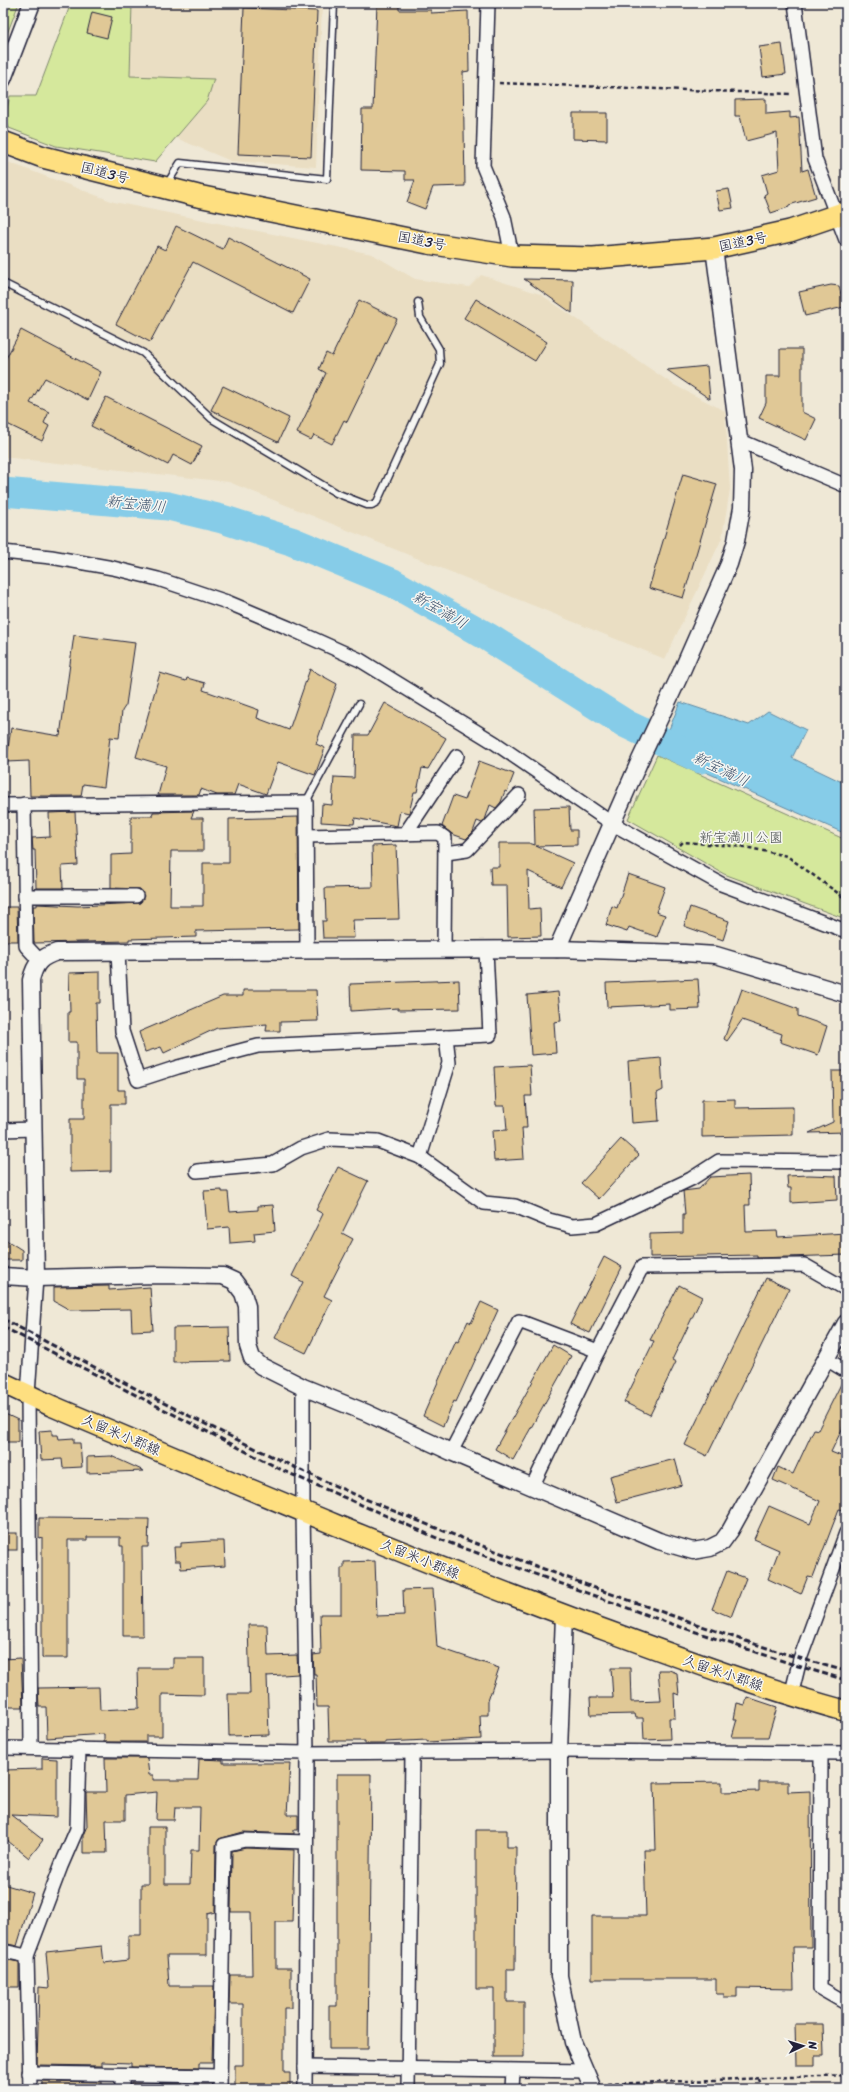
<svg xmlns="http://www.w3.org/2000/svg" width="849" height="2092" font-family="Sriracha,'Klee One',sans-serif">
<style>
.built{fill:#eadec3}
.green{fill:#d5e89c;stroke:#7c856c}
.water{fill:#86cce8;stroke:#5e88a3}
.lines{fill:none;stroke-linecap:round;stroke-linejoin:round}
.river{stroke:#86cce8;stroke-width:29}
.building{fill:#e0c896;stroke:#22223b}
.service-casing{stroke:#22223b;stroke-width:9}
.minor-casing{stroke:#22223b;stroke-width:16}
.tertiary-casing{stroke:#22223b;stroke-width:19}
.primary-casing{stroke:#22223b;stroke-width:23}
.trunk-casing{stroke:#22223b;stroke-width:24}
.path{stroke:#22223b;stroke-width:2.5;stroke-dasharray:4 3;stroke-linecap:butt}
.service{stroke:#f6f6f2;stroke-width:6}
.minor{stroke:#f6f6f2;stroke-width:13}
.tertiary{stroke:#f6f6f2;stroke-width:16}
.primary{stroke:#fedf80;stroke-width:20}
.trunk{stroke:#fedf80;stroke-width:21}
.rail{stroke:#22223b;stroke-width:3;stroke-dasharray:6 3;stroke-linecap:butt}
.labels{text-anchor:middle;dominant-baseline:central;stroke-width:3;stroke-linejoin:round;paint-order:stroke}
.street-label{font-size:14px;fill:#22223b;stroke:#f6f6f2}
.park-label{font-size:14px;fill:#4f5453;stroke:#f6f6f2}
.water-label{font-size:15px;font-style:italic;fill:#40556f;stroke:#f6f6f2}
</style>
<rect width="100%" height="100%" fill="#efe8d6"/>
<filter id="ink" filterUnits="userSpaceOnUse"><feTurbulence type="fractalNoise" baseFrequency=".025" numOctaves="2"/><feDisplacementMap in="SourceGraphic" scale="8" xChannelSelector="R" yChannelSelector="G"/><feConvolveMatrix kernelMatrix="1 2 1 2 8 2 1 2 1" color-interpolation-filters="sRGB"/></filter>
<g filter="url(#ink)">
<!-- built -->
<g class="built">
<path d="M132,3H322L316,167L231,161L176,138L207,101L130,76Z"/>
<path d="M5,161L114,202L372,254L415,279L469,287L481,275L540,294L674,385L725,411L730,489L722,538L665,659L229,482L3,457V166Z"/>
</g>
<!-- green -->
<g class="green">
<path d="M3,3H19L3,44Z"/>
<path d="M71,3H132L130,76L214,79L207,101L155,162L56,146L9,128L5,117L10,96H36Z"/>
<path d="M657,755L846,840V919L724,874L628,819Z"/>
</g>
<!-- water -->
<path class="water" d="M680,702L749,725L768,711L806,730L792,758L846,784V834L660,752Z"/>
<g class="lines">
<!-- river -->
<path class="river" d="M3,492L168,506L222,519L291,541L393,583L488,637L626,724L700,759"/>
</g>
<!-- building -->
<g class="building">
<path d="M377,3H399V10H431V13L468,11L469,71L463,72L465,186L433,187L425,209L407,202L415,180H405V171L361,170L362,109H373Z"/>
<path d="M244,8L317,11L311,157L238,154Z"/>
<path d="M92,12L112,17L107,38L87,33Z"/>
<path d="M782,44L786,74L763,77L759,47Z"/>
<path d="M766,99V114L790,112V118L799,117L802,171L808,169L816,197L789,205V207L771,213L764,195L767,193L762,175L779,170L777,133L746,141L740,116H735V100Z"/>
<path d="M573,113H607V140L573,139Z"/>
<path d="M729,189L733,208L720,210L716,191Z"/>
<path d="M176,226L223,249L228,237L310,279L293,313L193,262L150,342L116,324L157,246L165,250Z"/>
<path d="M524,279L573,280L572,313Z"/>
<path d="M831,285L839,286L844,307L805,316L799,292Z"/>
<path d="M476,299L547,342L535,361L464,318Z"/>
<path d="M359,300L397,319L347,422L344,420L332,444L314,435L311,440L297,433L326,373L319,369L326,353L332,356Z"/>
<path d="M21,330L101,372L88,400L45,378L30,403L49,412L44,423L49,426L42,441L3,422V364Z"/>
<path d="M780,349H802V412L816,419L806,440L759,418L766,403V376H780Z"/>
<path d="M707,366L710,399L667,370Z"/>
<path d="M223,386L289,418L278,442L211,410Z"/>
<path d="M106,397L202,446L192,465L173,455L168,465L91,426Z"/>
<path d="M683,474L717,484L683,598L649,588Z"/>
<path d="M74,635L135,643L126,705L122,711L119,738L110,737L104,787L83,784L81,796H30L29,761L6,762L11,728L60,736Z"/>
<path d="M310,669L337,684L316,744L325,748L315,775L278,762L266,794L238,784L234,795H217L201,789L199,795H158L166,766L136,757L160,673L186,681L187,678L205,683L203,690L259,710L257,718L289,730Z"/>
<path d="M385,703L446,738L428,769L422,768L417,792H414L409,813L400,811L397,826L355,818L354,824L321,822L322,804L332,805L334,777L354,778L355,735H368Z"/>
<path d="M479,761L514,774L507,792L505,791L501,802L496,808L490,805L485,820L482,823L477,821L473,832L466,839L452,834L442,826L453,796L465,800Z"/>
<path d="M569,807L570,830H577V845L536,846L573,863L561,887L528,871L529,909L540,908L541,936L508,937L507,885H491L490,867H499V843H529L535,845L534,808Z"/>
<path d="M194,811L191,818H203V851H171L170,906H203V863H229V819L298,817L299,929L196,931V937L129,939V941L34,943L33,906H37V904L78,906L140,903L144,896L140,889L111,888V855L131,854V816H152L153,812Z"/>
<path d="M75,812L78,865L62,866L63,888H36L35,850H33L32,838L50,837L49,813Z"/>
<path d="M396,845L399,919L353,920L354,938H323L322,921H326L325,888L373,887L372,846Z"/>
<path d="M628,874L665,887L656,912L665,915L657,937L629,927L627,932L606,925L612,906L617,908Z"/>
<path d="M3,907H17L18,941H3Z"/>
<path d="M690,907L729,921L723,940L684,926Z"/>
<path d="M100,972V1003H96L97,1053H118V1090H125V1104H111V1171L70,1172V1119H84V1079H77V1042H68V1012H70L69,973Z"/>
<path d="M698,979L700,1009L670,1010V1004L607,1007L606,983Z"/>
<path d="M459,980L460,1009L398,1010V1008L351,1011L350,984Z"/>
<path d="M742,989L798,1009V1016L827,1026L818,1055L780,1042L782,1034L742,1020L727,1041L724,1039Z"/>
<path d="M243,990H316L318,1021L280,1022V1031H266L267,1024L217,1028L164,1053L161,1047L145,1052L139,1032L223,996H243Z"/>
<path d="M558,992L561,1021L554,1022L556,1053L531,1055L527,995Z"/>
<path d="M661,1058L663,1090L657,1093L659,1121L632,1123L628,1061Z"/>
<path d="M530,1065L532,1096H525L527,1128H522L524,1159L494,1161L492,1131L507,1130L505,1106H496L494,1067Z"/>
<path d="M832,1071H846V1132L809,1133L833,1122Z"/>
<path d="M735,1099V1108L793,1107V1135L702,1137V1100Z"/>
<path d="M621,1139L639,1155L599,1199L581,1183Z"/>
<path d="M338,1167L368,1181L342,1233L353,1239L324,1296L332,1300L306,1353L275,1338L303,1282L292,1276L323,1214L316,1210Z"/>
<path d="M749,1175L750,1205H745L746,1232L777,1231L778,1237L846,1233V1255L757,1258V1255L650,1257V1234L683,1233V1214H685L683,1191L699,1189L710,1177Z"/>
<path d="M809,1175L836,1176L837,1200L791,1203V1188H788L787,1176Z"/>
<path d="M222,1190V1192H228L230,1212L258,1210V1206L273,1205L275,1231L254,1233L255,1241L230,1243L229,1227L207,1229L204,1191Z"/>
<path d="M3,1238L22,1250V1260H3Z"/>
<path d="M604,1257L622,1267L590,1333L570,1324Z"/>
<path d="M766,1278L789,1289L707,1456L685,1445Z"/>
<path d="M679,1285L702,1297L672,1360L676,1362L650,1415L624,1402L654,1341L650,1340Z"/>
<path d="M109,1286V1290L150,1287L153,1330L132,1331L131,1309L70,1310L54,1301V1287Z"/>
<path d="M481,1302L498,1310L456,1402L454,1401L443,1426L423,1416L456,1341L458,1342L468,1321L471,1323Z"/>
<path d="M229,1327L230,1361L173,1362V1328Z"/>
<path d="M553,1345L571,1356L513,1460L495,1449Z"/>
<path d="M844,1378L846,1379V1421L831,1452L846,1458V1503L843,1510L839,1509L813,1577L808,1576L801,1594L768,1579L779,1550L754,1539L769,1506L810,1524L820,1501L773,1480L778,1467L793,1474L814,1429L818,1430Z"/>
<path d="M3,1413L18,1420V1442H3Z"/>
<path d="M52,1430V1435H58L59,1439L74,1438V1443H80L82,1467L63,1468L62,1459L41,1460L39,1431Z"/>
<path d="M111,1456L144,1471L87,1473V1457Z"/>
<path d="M675,1459L682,1485L617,1502L610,1476Z"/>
<path d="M39,1518L149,1519L148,1547H142L143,1636H123V1546H120V1537H87V1540H68V1658H42V1537L39,1538Z"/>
<rect x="3" y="1533" width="14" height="17"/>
<path d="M211,1541H224L225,1566L181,1569L180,1561H175L174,1547H181V1543Z"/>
<path d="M375,1561L377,1616L404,1615L403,1590L433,1589L437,1647L499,1668L488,1701V1715H480L481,1739L427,1742V1740L385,1742V1744H365V1741H329L328,1707H317L316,1674H314L313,1655L321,1654L320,1614H341V1568H344V1562Z"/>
<path d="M727,1571L746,1578L731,1617L712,1609Z"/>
<path d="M248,1625H267L268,1656L297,1655L298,1674L267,1676L269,1735L229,1736L228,1694H250Z"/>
<path d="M21,1658L23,1707H3V1659Z"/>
<path d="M173,1658H204V1695L162,1694V1736H146V1742H104V1734L47,1738L46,1707H39L38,1688L99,1687L100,1710L139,1708L138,1668H173Z"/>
<path d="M611,1668H630L631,1702L661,1701L658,1670H669L677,1673L679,1695L674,1693L675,1718H669L670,1739L644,1740L643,1718H636L635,1714L591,1715L590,1698H613Z"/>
<path d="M747,1697L777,1707L768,1737H732L737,1719H734L737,1703L745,1705Z"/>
<path d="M42,1758L57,1759V1817L11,1815L43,1840L29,1858L3,1837V1770L42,1769Z"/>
<path d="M105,1758H147L149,1775H153V1780H198L199,1759L223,1760V1763H290L287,1815H298V1830H294V1834L243,1832L219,1839L216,1845L215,1912L207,1914V1955H167L169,1986H214L212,2063H199V2068L131,2067V2063L102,2062V2066L37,2065L39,1987L49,1988L46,1952L102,1946L104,1963L128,1960V1935H141V1884H148V1827H165V1884H190L191,1850H199L200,1807H175L174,1820H156L157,1792L125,1795V1820H106L107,1853H83V1835L87,1826L86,1792H106Z"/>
<path d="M337,1774H371L368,2049H329V2006H337Z"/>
<path d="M722,1782V1792L759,1791V1782H788V1792L810,1791L811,1947H793L794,1989L737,1988V1997H724V1994H716V1979H592V1916H646L644,1850H656L654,1783Z"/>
<path d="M476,1830H507V1847H516L515,1969H507V2002H524V2057H494V1989H476Z"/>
<path d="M246,1848L294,1850L292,1922H276V1968H291V2008H284V2072H290V2089H235V2065H243V2004H229L230,1975H252L251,1912H231L232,1851Z"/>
<path d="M3,1884L33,1893L17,1946L3,1943Z"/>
<path d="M3,1959L19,1962V1987H3Z"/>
<path d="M795,2024H823L824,2056H815V2065H796Z"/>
<path d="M43,2081L102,2082V2089H43Z"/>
<path d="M131,2083L198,2084V2089H131Z"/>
</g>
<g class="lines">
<defs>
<g id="service">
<path d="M167,184L180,163L327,179L334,3"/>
<path d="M3,283L143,353L212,419L336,493L367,505H372L377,502L440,364L439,349L420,317L418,302"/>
<path d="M306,802L359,704"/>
</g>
<g id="minor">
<path d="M488,3L483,166L504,217L512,256"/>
<path d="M795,3L815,159L846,240"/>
<path d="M741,441L846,486"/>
<path d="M3,552L51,557L113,568L158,579L227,602L289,628L360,660L495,743L613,824L721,884L846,931"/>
<path d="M24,804L26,946L39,960"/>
<path d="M3,805L306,802L307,951"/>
<path d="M405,834L457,756"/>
<path d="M306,836L438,833L445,838L444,950"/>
<path d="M446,853L467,850L519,795"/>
<path d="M25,896H136"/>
<path d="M118,952L122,1031L138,1080L178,1067L258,1046L490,1035L486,950"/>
<path d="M3,1130L33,1129"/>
<path d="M420,1157L449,1063L446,1037"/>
<path d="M197,1171L273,1164L301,1148L329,1139L378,1141L420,1157L484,1203L515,1206L549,1220L572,1226L596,1224L691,1179L719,1161L846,1162"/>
<path d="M826,1359L846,1371"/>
<path d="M303,1387V1512L307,1753L305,2089"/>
<path d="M451,1452L519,1321L598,1351"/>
<path d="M532,1487L598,1351L642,1267L804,1265L846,1289"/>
<path d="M791,1696L800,1659L846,1533"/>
<path d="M3,1748L307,1753L559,1751L846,1753"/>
<path d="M31,1748L28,1394L36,1278"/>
<path d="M821,1753L820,1988L846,2003"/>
<path d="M3,1951L27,1956"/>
<path d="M305,2067L586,2071"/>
<path d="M29,2073L220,2076"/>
<path d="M30,2089L27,1956L61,1866L77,1829L79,1748"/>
<path d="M122,2089V2075"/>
<path d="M220,2089L224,1845L245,1840L306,1842"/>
<path d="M408,2089L412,1752"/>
<path d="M512,2089L513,2071"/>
</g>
<g id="tertiary">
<path d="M3,79L32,3"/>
<path d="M557,949L640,760L681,673L729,564L736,541L742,508L743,470L714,248"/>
<path d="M3,1276L36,1278L157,1275L223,1276L234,1281L243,1293L247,1306L248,1346L252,1358L261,1366L303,1387L367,1413L451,1452L659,1541L693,1551L710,1548L722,1542L730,1531L846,1323"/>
<path d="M36,1278L31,980C35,963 41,957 57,952L557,949L684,953L716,955L846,994"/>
<path d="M564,1615L559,1751V1976L573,2042L593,2089"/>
</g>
<path id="primary" d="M3,1383L52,1406C225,1479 398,1553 575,1619C665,1652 754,1686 846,1711"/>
<path id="trunk" d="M3,142L43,157L198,196L428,243L512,256L593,258L714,248L790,231L846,212"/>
</defs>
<!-- service casing -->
<use href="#service" class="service-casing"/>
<!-- minor casing -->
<use href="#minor" class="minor-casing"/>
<!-- tertiary casing -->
<use href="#tertiary" class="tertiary-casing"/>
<!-- primary casing -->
<use href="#primary" class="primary-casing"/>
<!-- trunk casing -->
<use href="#trunk" class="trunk-casing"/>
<!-- path -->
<g class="path">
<path d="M499,83L792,94"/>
<path d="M680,845L683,842L745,847L787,856L846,899"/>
<path d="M759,2079L762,2089"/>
<path d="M608,2084L846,2075"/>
</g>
<!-- service -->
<use href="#service" class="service"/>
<!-- minor -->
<use href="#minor" class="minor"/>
<!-- tertiary -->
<use href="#tertiary" class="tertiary"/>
<!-- primary -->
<use href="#primary" class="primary"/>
<!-- trunk -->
<use href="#trunk" class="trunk"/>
<!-- rail -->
<g class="rail">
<path d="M3,1319C96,1368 190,1418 286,1463C390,1513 498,1552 606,1592C685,1620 765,1650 846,1671"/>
<path d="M3,1327L284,1471L439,1539L666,1622L798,1666L846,1680"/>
</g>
</g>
</g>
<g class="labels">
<!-- street labels -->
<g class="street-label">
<text transform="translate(105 173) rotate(14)">国道3号</text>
<text transform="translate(422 241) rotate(11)">国道3号</text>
<text transform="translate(743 242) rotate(-12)">国道3号</text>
<text transform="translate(121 1435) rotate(23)">久留米小郡線</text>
<text transform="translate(420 1559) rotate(22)">久留米小郡線</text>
<text transform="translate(723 1673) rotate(19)">久留米小郡線</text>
</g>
<!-- park labels -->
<g class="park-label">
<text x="741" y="837">新宝満川公園</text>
</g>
<!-- water labels -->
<g class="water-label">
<text transform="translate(136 504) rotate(6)">新宝満川</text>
<text transform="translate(440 610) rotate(30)">新宝満川</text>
<text transform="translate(721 769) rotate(26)">新宝満川</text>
</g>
</g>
<!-- margin -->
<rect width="849" height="2092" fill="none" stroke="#f6f6f2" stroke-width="16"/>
<rect x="8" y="8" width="833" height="2076" fill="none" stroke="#22223b" stroke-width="1.5" filter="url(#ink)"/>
<!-- north arrow -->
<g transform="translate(803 2046) rotate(86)" stroke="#f6f6f2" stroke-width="3" paint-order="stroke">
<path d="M0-3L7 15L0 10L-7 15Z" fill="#22223b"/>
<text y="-6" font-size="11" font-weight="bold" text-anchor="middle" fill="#22223b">N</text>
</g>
</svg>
